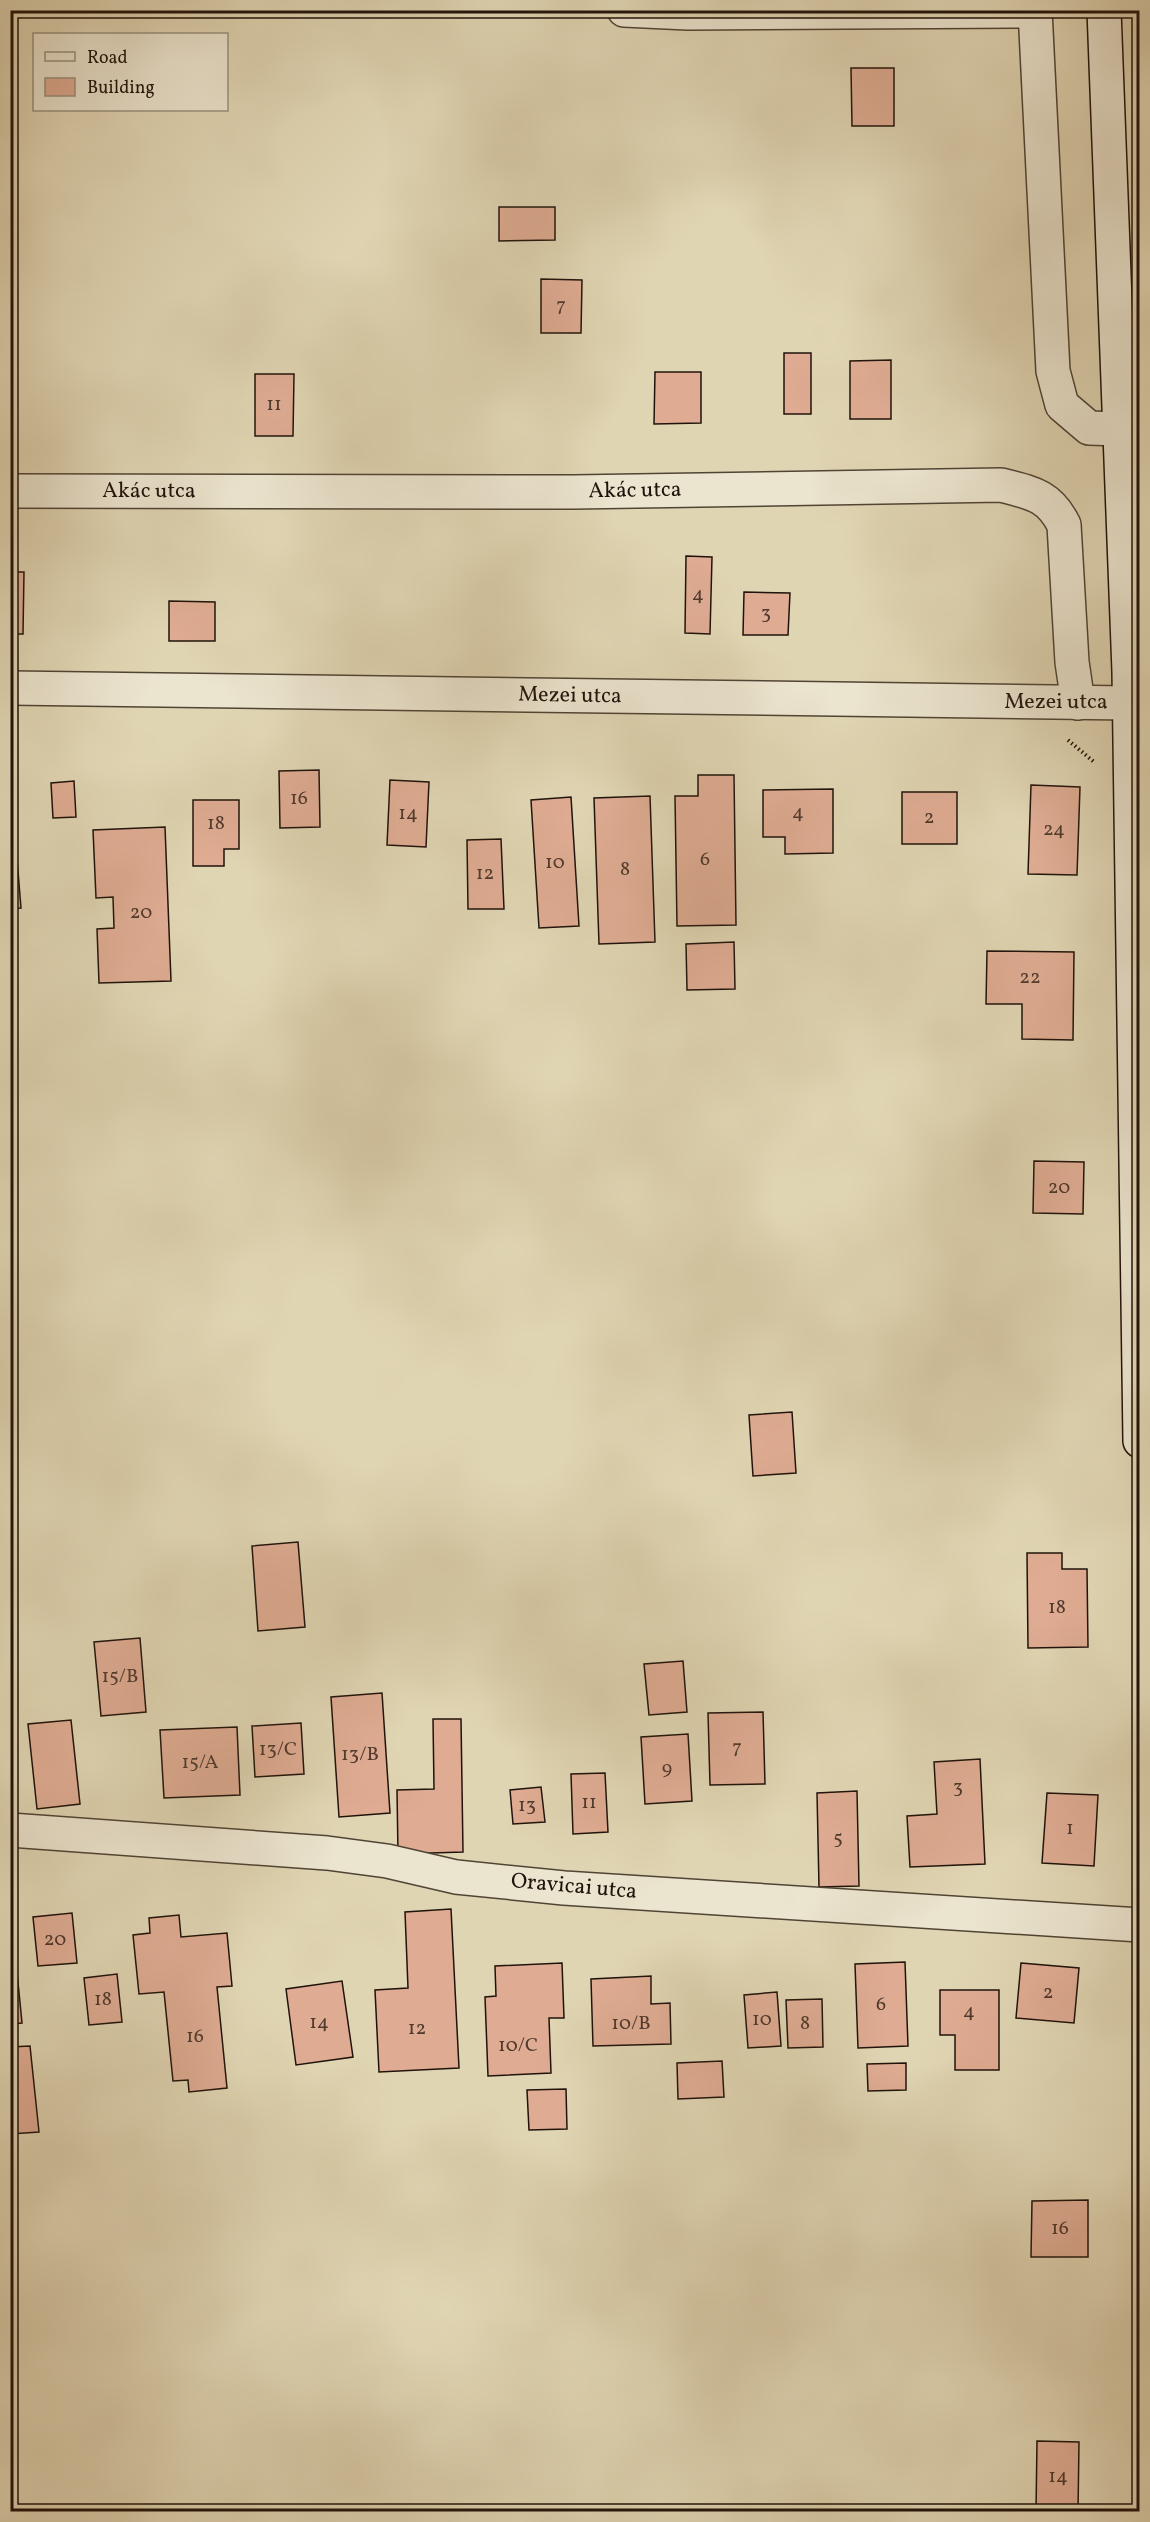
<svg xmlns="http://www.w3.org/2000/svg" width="1150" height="2522" font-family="Vollkorn,serif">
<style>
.building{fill:#dfac93;stroke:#20130b;stroke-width:1.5}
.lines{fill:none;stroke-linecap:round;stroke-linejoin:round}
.street-casing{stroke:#504435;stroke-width:36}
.secondary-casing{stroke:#20130b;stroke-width:36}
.path{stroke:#20130b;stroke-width:4;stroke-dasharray:1.5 3;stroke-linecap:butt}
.street{stroke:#ebe4ce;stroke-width:33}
.secondary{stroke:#ebe4ce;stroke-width:33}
.labels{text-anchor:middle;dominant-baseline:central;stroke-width:4.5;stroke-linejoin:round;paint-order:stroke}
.number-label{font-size:20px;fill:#50392d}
.street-label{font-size:22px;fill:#20130b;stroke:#ebe4ce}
</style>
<rect width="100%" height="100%" fill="#e0d5b3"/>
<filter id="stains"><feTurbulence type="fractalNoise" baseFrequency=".00333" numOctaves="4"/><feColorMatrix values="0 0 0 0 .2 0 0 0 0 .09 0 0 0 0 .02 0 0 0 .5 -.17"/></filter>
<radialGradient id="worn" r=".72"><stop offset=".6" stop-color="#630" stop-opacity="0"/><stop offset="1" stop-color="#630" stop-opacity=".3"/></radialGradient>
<!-- building -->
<g class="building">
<path d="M851,68H894V126H852Z"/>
<path d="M499,207H555V240L499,241Z"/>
<path d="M541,279L582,280L581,333H541Z"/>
<rect x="784" y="353" width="27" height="61"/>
<path d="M891,360V419H850V361Z"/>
<path d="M655,372H701V423L654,424Z"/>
<path d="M255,374H294L293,436H255Z"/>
<path d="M686,556L712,557L710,634L685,633Z"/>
<path d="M10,572H24L23,634H10Z"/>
<path d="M744,592L790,593L788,635H743Z"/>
<path d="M169,601L215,602V641H169Z"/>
<path d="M319,770L320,827L280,828L279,771Z"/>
<path d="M10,772L21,908L10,909Z"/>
<path d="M698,775H734L736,925L677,926L675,796H698Z"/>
<path d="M390,780L429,782L426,847L387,845Z"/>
<path d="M74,781L76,817L53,818L51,783Z"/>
<path d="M1031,785L1080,787L1077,875L1028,874Z"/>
<path d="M833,789V853L785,854V837H763V790Z"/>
<rect x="902" y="792" width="55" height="52"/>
<path d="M650,796L655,942L599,944L594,798Z"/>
<path d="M571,797L579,926L539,928L531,800Z"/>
<path d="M193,800H239V849H224V866H193Z"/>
<path d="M165,827L171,981L99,983L97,929L114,928L113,897L96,898L93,830Z"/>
<path d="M501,839L504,909H468L467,840Z"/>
<path d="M734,942L735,989L687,990L686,944Z"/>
<path d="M987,951L1074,952L1073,1040L1022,1039V1004H986Z"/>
<path d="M1034,1161L1084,1162L1083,1214L1033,1213Z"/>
<path d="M792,1412L796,1473L753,1476L749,1415Z"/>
<path d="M298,1542L305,1627L258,1631L252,1546Z"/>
<path d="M1027,1553H1062V1569H1087L1088,1647L1028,1648Z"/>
<path d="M140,1638L146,1712L101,1716L94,1642Z"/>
<path d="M683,1661L687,1712L649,1715L644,1664Z"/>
<path d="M382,1693L390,1813L339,1817L331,1697Z"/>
<path d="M763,1712L765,1784L710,1785L708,1713Z"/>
<path d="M433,1719H461L463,1852L398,1854L397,1790L434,1789Z"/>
<path d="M71,1720L80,1804L37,1809L28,1724Z"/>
<path d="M301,1723L304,1774L255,1777L252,1726Z"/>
<path d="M237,1727L240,1795L164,1798L160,1730Z"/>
<path d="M688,1734L692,1801L645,1804L641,1737Z"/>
<path d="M980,1759L985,1864L910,1867L907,1816L937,1814L934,1762Z"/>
<path d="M605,1773L608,1832L573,1834L571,1774Z"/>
<path d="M541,1787L545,1822L513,1824L510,1790Z"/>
<path d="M857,1791L859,1886L819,1887L817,1793Z"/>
<path d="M1047,1793L1098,1795L1094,1866L1042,1863Z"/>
<path d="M451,1909L459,2068L379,2072L375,1990L408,1988L405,1912Z"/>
<path d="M72,1913L77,1963L38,1966L33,1917Z"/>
<path d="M179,1915L181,1937L227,1933L232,1986L217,1987L227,2088L189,2092L188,2080L173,2081L164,1992L139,1994L133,1935L150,1933L149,1918Z"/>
<path d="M10,1962H16L22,2023L10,2024Z"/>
<path d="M905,1962L908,2046L858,2048L855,1964Z"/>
<path d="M562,1963L564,2018H549L551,2073L488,2076L485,1997L496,1996L495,1966Z"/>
<path d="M1021,1963L1079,1968L1074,2023L1016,2018Z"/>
<path d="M117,1974L122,2022L89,2025L84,1978Z"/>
<path d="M651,1976V2004L670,2003L671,2044L593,2046L591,1979Z"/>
<path d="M342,1981L353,2057L296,2065L286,1989Z"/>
<path d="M940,1990H999V2070H955V2035H940Z"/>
<path d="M777,1992L781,2046L748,2048L744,1995Z"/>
<path d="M822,1999L823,2047L788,2048L786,2000Z"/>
<path d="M30,2046L39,2132L10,2134V2047Z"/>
<path d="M722,2061L724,2097L678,2099L677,2063Z"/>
<path d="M906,2063V2090L868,2091L867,2064Z"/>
<path d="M566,2089L567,2129L529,2130L527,2090Z"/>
<path d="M1088,2200V2257H1031L1032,2201Z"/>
<path d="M1037,2441L1079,2442L1078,2512H1036Z"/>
</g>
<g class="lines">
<defs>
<g id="street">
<path d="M624,10L688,13L1035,11"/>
<path d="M1035,10L1053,371L1062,405L1089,428L1120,429"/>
<path d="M10,491L574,492L1001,485C1032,493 1049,495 1064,525L1072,662L1078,703"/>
<path d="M10,688L1129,703"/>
<path d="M10,1830L327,1853L387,1861L456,1877L564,1888L1140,1925"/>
</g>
<path id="secondary" d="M1104,10L1129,672L1140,1441"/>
</defs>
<!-- street casing -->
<use href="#street" class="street-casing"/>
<!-- secondary casing -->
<use href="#secondary" class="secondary-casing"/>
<!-- path -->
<path class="path" d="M1068,740L1094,762"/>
<!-- street -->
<use href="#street" class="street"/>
<!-- secondary -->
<use href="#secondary" class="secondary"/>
</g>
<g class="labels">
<!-- number labels -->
<g class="number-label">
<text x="561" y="306">7</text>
<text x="274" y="405">11</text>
<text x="698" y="595">4</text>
<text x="766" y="614">3</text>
<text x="299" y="799">16</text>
<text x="798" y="813">4</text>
<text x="408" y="814">14</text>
<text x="929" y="818">2</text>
<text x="216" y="824">18</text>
<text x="1054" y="830">24</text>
<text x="705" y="860">6</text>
<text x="555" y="863">10</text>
<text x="625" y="870">8</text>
<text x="485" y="874">12</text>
<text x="141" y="913">20</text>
<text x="1030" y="978">22</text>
<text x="1059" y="1188">20</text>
<text x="1057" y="1608">18</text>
<text x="120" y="1677">15/B</text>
<text x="737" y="1748">7</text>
<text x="278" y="1750">13/C</text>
<text x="360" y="1755">13/B</text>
<text x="200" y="1763">15/A</text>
<text x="667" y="1769">9</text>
<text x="958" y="1788">3</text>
<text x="589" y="1803">11</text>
<text x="527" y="1806">13</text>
<text x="1070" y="1829">1</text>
<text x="838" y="1839">5</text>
<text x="55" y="1940">20</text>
<text x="1048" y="1993">2</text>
<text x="103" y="2000">18</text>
<text x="881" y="2005">6</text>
<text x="969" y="2012">4</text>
<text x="762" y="2020">10</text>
<text x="319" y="2023">14</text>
<text x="631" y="2024">10/B</text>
<text x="805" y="2024">8</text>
<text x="417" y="2029">12</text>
<text x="195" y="2037">16</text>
<text x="518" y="2046">10/C</text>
<text x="1060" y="2229">16</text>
<text x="1058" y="2477">14</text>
</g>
<!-- street labels -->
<g class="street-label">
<text x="149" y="491">Akác utca</text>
<text transform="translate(635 491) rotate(-1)">Akác utca</text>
<text transform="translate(570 696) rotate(1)">Mezei utca</text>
<text x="1056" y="702">Mezei utca</text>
<text transform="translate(574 1887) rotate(5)">Oravicai utca</text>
</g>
</g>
<!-- margin -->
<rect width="1150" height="2522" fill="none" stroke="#e0d5b3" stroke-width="36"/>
<rect x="12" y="12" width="1126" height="2498" fill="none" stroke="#20130b" stroke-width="3"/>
<rect x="18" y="18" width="1114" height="2486" fill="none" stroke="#20130b" stroke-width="1.5"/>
<!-- legend -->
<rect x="33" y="33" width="195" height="78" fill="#ebe4ce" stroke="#9a9080" stroke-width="1.5"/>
<rect x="45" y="52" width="30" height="9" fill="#ebe4ce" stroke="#9a9080" stroke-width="1.5"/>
<text x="87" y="63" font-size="18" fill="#20130b">Road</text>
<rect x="45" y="78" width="30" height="18" fill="#dfac93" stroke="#9a9080" stroke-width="1.5"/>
<text x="87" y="93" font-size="18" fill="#20130b">Building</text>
<rect width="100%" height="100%" filter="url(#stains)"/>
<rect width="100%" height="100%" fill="url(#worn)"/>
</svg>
